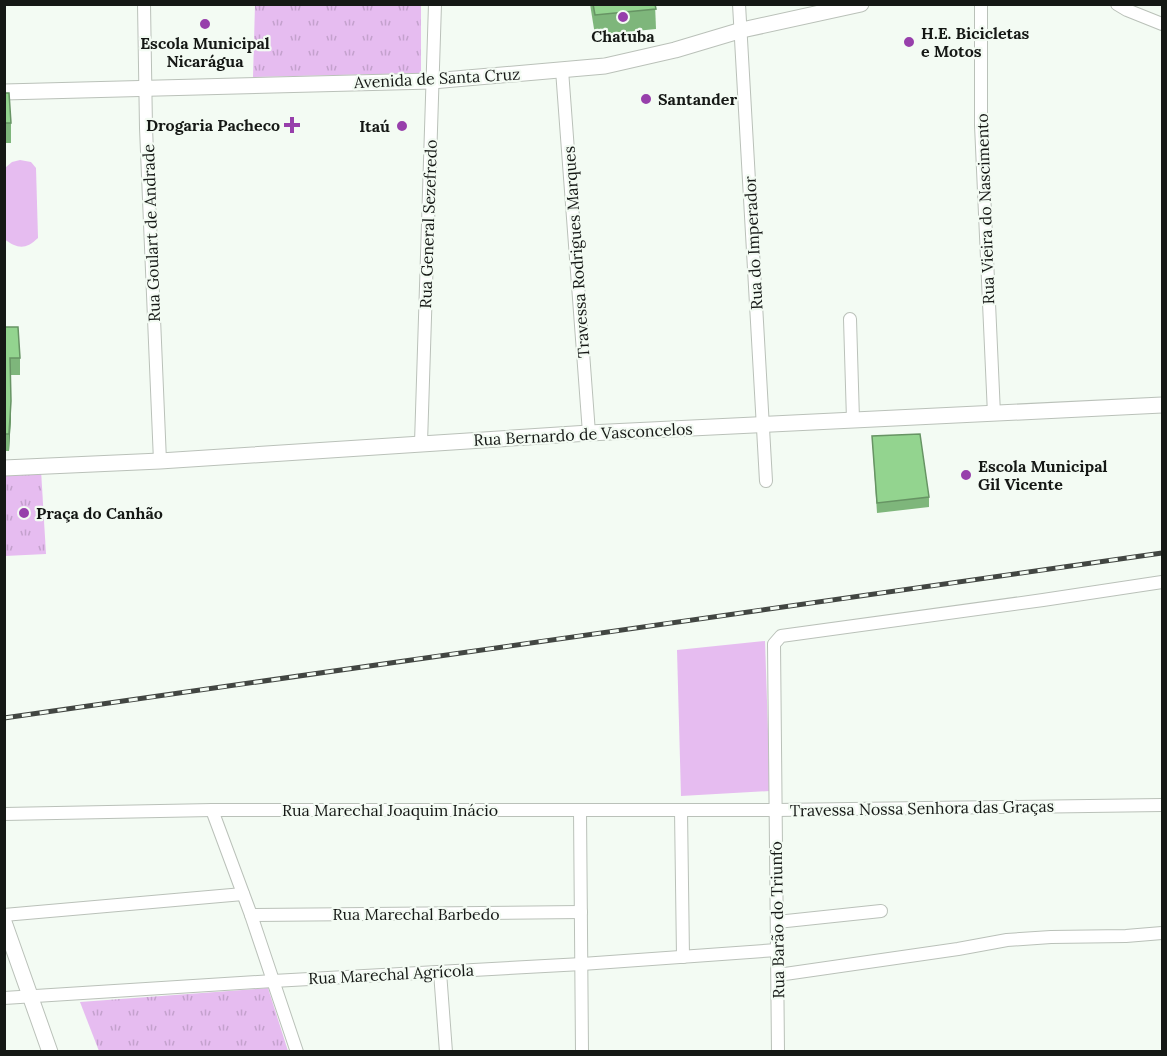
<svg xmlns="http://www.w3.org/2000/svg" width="1167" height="1056" font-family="Lora,serif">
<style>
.park{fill:url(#park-tufts)}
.pitch{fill:#e6bcf0}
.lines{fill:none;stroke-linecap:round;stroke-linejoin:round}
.minor-casing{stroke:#bac1b9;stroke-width:14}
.major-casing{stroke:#bac1b9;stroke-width:17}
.minor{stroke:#fff;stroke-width:12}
.major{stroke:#fff;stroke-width:15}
.rail-casing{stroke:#424642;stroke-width:5}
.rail{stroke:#f3fbf3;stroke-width:3;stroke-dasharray:9;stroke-linecap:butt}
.wall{fill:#7eb67b}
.shaded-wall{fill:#679464}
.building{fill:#93d48f;stroke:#679464;stroke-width:1.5}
.poi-dot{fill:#973fab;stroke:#f3fbf3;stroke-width:2}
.labels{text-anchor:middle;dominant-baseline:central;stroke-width:4.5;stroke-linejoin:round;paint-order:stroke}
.poi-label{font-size:16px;font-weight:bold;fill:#151815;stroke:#f3fbf3;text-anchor:start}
.street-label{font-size:16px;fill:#151815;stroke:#f3fbf3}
</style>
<defs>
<pattern id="park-tufts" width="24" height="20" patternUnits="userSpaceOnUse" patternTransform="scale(1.5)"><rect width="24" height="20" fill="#e6bcf0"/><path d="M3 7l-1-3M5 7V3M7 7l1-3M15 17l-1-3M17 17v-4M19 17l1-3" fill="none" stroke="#c4a1cd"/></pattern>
</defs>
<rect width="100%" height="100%" fill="#f3fbf3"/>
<!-- park -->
<g class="park">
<path d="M255,5H421V73L253,77Z"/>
<path d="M41,470L46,554L5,556L4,471Z"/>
<path d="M268,988L288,1051H99L80,1002Z"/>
</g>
<!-- pitch -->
<g class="pitch">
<path d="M20,160L31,162L36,168L38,238C25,250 18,249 4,239L5,168L12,162Z"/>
<path d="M765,641L770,791L681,796L677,650Z"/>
</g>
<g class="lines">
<defs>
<g id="minor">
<path d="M144,4L146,128L160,461"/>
<path d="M739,4L766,481"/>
<path d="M981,4V125L994,414"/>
<path d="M1117,4L1127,10L1162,24"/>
<path d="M562,70L589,433"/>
<path d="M850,319L853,420"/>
<path d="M421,443L435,4"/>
<path d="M212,810L251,915L297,1052"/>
<path d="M580,810L582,1052"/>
<path d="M681,810L683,957"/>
<path d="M4,814L212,810H776L1162,805"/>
<path d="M4,915L243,894"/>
<path d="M251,915L581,912"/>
<path d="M777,922L881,911"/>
<path d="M440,972L446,1052"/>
<path d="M778,975L958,949L1007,940L1051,937L1126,936L1162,933"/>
<path d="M4,998L273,981L582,964L777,950"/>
<path d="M778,1052L774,644L781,636L1043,600L1162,582"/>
</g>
<g id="major">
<path d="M4,92L432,81L605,66L675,50L742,30L861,4"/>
<path d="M4,468L160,461L589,433L1162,405"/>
<path d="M4,922L50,1052"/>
</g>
</defs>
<!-- minor casing -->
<use href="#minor" class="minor-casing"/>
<!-- major casing -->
<use href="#major" class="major-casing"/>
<!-- minor -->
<use href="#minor" class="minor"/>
<!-- major -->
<use href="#major" class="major"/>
<defs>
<path id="rail" d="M4,718L1162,553"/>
</defs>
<!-- rail casing -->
<use href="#rail" class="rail-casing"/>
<!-- rail -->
<use href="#rail" class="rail"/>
</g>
<!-- wall -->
<g class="wall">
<path d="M590,4H655L656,29L595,35Z"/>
<path d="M4,93L11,123V143H4Z"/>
<path d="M4,327L20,358V375H11V418L9,451H4Z"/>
<path d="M872,436L929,497V507L877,513Z"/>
</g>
<!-- shaded-wall -->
<path class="shaded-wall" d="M11,401V418L9,451V434Z"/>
<!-- building -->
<g class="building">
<path d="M593,4H655L656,9L595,15Z"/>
<path d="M4,93H9L11,123H4Z"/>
<path d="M4,327H18L20,358H10L11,401L9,434H4Z"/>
<path d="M920,434L929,497L877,503L872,436Z"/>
</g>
<!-- markers -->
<g class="poi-dot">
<circle cx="623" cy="17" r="6"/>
<circle cx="205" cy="24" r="6"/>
<circle cx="909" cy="42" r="6"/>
<circle cx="646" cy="99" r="6"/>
<path d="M289 116h6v6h6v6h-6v6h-6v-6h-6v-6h6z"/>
<circle cx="402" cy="126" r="6"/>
<circle cx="966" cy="475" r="6"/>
<circle cx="24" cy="513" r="6"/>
</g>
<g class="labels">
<!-- poi labels -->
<g class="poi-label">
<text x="921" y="33">H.E. Bicicletas<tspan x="921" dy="18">e Motos</tspan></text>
<text x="623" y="36" text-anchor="middle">Chatuba</text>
<text x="205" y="43" text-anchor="middle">Escola Municipal<tspan x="205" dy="18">Nicarágua</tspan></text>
<text x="658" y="99">Santander</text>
<text x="280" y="125" text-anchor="end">Drogaria Pacheco</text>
<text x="390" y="126" text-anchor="end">Itaú</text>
<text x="978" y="466">Escola Municipal<tspan x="978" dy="18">Gil Vicente</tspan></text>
<text x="36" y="513">Praça do Canhão</text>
</g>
<!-- street labels -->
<g class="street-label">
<text transform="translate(437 78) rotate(-3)">Avenida de Santa Cruz</text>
<text transform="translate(985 209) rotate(-92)">Rua Vieira do Nascimento</text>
<text transform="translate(428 224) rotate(-88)">Rua General Sezefredo</text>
<text transform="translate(151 233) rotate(-92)">Rua Goulart de Andrade</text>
<text transform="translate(753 243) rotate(-93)">Rua do Imperador</text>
<text transform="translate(576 252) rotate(-94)">Travessa Rodrigues Marques</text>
<text transform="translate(583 434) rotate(-3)">Rua Bernardo de Vasconcelos</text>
<text transform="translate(922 808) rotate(-1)">Travessa Nossa Senhora das Graças</text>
<text x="390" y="810">Rua Marechal Joaquim Inácio</text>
<text x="416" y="914">Rua Marechal Barbedo</text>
<text transform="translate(777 920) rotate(-91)">Rua Barão do Triunfo</text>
<text transform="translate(391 974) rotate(-3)">Rua Marechal Agrícola</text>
</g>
</g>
<!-- border -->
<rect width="1167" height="1056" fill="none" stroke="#151815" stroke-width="12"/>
</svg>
